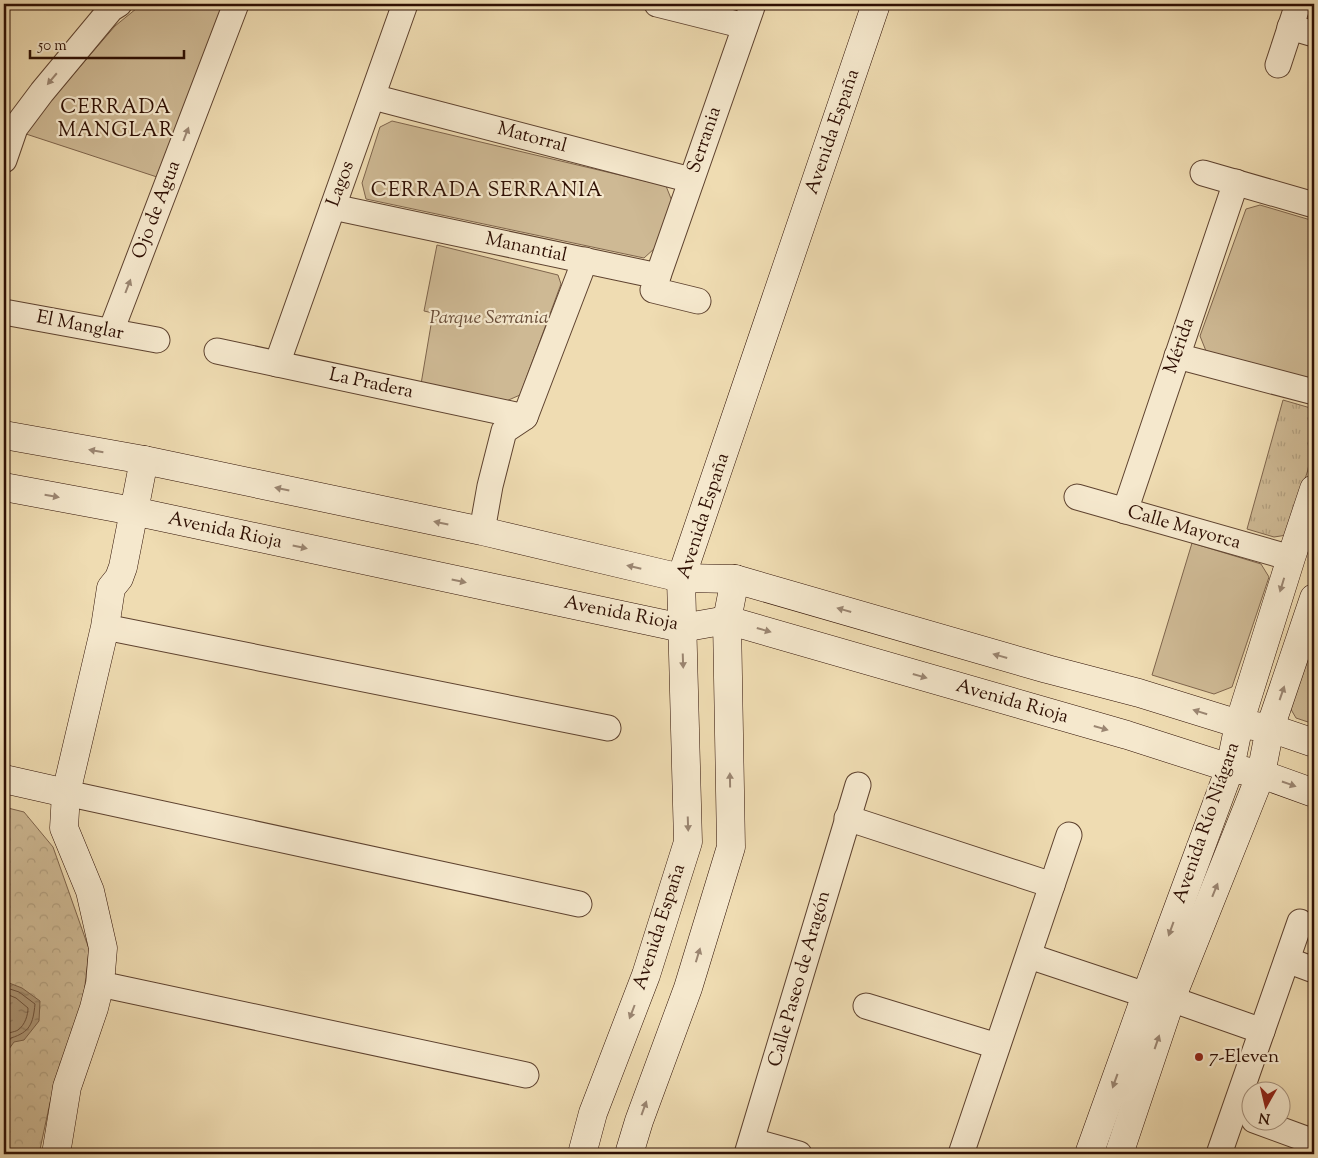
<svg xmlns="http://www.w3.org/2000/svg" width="1318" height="1158" font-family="'Sorts Mill Goudy',serif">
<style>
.grass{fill:url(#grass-tufts);stroke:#7e644c}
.forest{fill:url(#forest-crowns);stroke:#7e644c}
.park{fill:#ceb994;stroke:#7e644c}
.water{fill:url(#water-ripples);stroke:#7a6048}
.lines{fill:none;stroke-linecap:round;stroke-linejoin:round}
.shore{stroke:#6e523c;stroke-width:1}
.street-casing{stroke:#5e422f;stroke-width:27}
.secondary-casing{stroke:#2e0f03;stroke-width:29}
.street{stroke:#f5e8cd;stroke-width:25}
.secondary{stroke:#f5e8cd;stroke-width:28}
.oneway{fill:#9b8672}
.poi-dot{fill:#8f2418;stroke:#f5e8cd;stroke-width:2}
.labels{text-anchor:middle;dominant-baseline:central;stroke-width:4.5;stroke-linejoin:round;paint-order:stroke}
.street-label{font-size:19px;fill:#2e0f03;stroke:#f5e8cd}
.park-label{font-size:19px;font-style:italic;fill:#664a36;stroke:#f5e8cd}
.poi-label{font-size:19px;fill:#2e0f03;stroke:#f5e8cd;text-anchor:start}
.neighbourhood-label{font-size:20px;letter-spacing:1px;fill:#2e0f03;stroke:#f5e8cd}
</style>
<defs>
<pattern id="grass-tufts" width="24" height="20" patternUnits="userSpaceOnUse" patternTransform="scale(1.25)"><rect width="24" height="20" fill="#ceb994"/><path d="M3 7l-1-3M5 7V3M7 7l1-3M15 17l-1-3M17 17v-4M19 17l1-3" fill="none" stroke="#b19e7e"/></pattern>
<pattern id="forest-crowns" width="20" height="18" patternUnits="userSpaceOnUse" patternTransform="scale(1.25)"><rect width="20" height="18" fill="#ceb994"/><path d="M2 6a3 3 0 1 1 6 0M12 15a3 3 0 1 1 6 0" fill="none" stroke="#b19e7e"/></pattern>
<pattern id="water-ripples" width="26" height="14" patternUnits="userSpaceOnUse" patternTransform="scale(1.25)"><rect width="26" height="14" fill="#ad9676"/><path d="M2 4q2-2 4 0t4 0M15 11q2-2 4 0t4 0" fill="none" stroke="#8d795f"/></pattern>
</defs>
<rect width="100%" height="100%" fill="#efdcb2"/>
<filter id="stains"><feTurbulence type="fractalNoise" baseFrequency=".004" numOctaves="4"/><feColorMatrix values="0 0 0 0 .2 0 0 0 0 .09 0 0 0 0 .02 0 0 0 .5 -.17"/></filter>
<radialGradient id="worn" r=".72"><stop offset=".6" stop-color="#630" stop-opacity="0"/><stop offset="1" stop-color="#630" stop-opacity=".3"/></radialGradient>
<!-- grass -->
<path class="grass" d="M1283,400L1314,409V451L1287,535L1274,537L1247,529Z"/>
<!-- forest -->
<path class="forest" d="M4,807L24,812L53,847L89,949L83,1003L51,1098L39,1154H4Z"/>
<!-- park -->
<g class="park">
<path d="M142,4H227L157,177L23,133L115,26Z"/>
<path d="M392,121L666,186L672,201L655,248L644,258L366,199L362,183L380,127Z"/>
<path d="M1260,205L1314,221V383L1206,351L1200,336L1246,209Z"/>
<path d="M437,245L558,275L561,284L520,395L504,402L421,384L433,313L424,311Z"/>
<path d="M1192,543L1261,564L1269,577L1232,687L1214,694L1152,675Z"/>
<path d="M1314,632V724L1296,718L1289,706Z"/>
</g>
<!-- water -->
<path class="water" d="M4,981L22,988L40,1001L39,1021L24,1040L14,1042L9,1049L4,1064Z"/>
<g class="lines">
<!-- shore -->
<g class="shore">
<path d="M4,987L19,992L35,1004C33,1024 30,1032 11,1038L4,1048"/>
<path d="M4,993L16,998L28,1008C28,1015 25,1025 18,1030C13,1033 9,1031 4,1037"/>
</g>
<defs>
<g id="street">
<path d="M657,4L745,26"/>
<path d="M1290,27L1314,34"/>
<path d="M1278,65L1298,4"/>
<path d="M373,97L691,180"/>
<path d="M4,160L15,128L42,92L111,9L119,4"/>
<path d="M1203,173L1314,205"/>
<path d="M333,207L658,276L653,290L698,301"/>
<path d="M658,276L753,4"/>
<path d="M4,312L157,340"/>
<path d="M111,331L236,4"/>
<path d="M217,351L525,417"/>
<path d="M1177,356L1314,392"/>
<path d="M277,364L405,4"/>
<path d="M1077,497L1291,558"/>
<path d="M1125,511L1236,182"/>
<path d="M482,531L490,486L504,431L525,417L585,260"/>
<path d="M105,627L608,728"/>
<path d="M66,793L579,904"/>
<path d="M847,818L1052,885"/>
<path d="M1029,956L1146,995L1171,999L1262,1031"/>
<path d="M1287,960L1314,970"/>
<path d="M100,984L526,1075"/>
<path d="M866,1006L997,1046"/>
<path d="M1254,1120L1314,1142"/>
<path d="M752,1141L799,1154"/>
<path d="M747,1154L858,785"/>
<path d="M961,1154L1069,835"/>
<path d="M1219,1154L1300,922"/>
</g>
<g id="secondary">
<path d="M4,435L144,460L482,531L681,578L735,579L1047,669L1139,693L1239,724L1270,728L1314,743"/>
<path d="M4,487L133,511L682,628L727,620L1127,735L1230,768L1261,774L1314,793"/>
<path d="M4,779L66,793"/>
<path d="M56,1154L67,1087L94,1008L100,984L103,948L90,891L64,828L66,793L105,627L111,588L119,578L123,567L144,460"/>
<path d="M582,1154L593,1113L646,975L688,842L681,578L876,4"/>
<path d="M629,1154L639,1121L688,988L731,847L727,620L735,579"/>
<path d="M1089,1154L1146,995L1230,768L1239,724L1291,558L1314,489"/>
<path d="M1119,1154L1171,999L1261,774L1270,728L1314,598"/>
</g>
</defs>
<!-- street casing -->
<use href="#street" class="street-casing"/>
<!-- secondary casing -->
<use href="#secondary" class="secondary-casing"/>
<!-- street -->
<use href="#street" class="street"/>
<!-- secondary -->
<use href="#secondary" class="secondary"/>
</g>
<!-- one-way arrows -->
<defs><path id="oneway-solid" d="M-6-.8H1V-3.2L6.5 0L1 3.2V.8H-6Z" transform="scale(1.25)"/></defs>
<g class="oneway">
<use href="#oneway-solid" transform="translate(52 79) rotate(130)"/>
<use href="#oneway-solid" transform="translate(186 134) rotate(-69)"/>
<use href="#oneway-solid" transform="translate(128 286) rotate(-69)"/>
<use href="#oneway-solid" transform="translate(96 451) rotate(-170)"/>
<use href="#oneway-solid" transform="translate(282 489) rotate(-168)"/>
<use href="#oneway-solid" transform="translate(52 496) rotate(10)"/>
<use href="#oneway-solid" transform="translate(441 523) rotate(-168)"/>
<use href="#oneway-solid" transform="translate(300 547) rotate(12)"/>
<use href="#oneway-solid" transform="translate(634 567) rotate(-167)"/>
<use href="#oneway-solid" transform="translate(459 581) rotate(12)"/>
<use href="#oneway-solid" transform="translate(1282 585) rotate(107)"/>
<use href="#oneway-solid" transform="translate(844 610) rotate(-164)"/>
<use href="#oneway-solid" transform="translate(764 630) rotate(16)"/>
<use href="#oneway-solid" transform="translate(1000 656) rotate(-164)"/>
<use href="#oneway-solid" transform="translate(683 661) rotate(88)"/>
<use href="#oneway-solid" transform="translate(920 676) rotate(16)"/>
<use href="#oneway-solid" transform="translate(1282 693) rotate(-71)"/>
<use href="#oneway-solid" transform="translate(1200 712) rotate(-163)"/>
<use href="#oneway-solid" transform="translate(1101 728) rotate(16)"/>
<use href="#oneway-solid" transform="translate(730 780) rotate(-91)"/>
<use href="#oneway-solid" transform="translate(1289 784) rotate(19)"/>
<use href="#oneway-solid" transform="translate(688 824) rotate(88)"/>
<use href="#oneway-solid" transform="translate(1215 890) rotate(-68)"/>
<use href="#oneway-solid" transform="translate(1171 929) rotate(110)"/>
<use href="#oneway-solid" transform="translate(698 955) rotate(-73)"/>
<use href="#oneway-solid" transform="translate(632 1012) rotate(111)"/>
<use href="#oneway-solid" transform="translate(1157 1042) rotate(-71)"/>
<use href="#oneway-solid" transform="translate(1115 1081) rotate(110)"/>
<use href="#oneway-solid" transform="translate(644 1108) rotate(-70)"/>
</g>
<!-- markers -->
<circle class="poi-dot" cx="1199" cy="1057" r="5"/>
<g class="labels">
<!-- street labels -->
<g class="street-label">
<text transform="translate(833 132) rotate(-71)">Avenida España</text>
<text transform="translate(532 138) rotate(15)">Matorral</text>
<text transform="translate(705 140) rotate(-71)">Serrania</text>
<text transform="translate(341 184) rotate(-70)">Lagos</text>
<text transform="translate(157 210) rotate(-69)">Ojo de Agua</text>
<text transform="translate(526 248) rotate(12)">Manantial</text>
<text transform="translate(80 326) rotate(11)">El Manglar</text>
<text transform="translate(1180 346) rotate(-71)">Mérida</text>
<text transform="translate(371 384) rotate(12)">La Pradera</text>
<text transform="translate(704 516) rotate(-72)">Avenida España</text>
<text transform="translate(1184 528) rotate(16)">Calle Mayorca</text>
<text transform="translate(225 531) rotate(12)">Avenida Rioja</text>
<text transform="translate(621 614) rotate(11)">Avenida Rioja</text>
<text transform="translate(1012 702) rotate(16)">Avenida Rioja</text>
<text transform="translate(1207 823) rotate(-71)">Avenida Río Niágara</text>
<text transform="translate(660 927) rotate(-72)">Avenida España</text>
<text transform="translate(800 979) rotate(-74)">Calle Paseo de Aragón</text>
</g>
<!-- park labels -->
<g class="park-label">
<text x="489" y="318">Parque Serrania</text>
</g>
<!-- poi labels -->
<g class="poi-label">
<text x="1209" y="1057">7-Eleven</text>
</g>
<!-- neighbourhood labels -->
<g class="neighbourhood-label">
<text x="116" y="108">CERRADA<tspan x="116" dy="23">MANGLAR</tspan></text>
<text x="487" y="191">CERRADA SERRANIA</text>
</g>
</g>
<!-- margin -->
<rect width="1318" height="1158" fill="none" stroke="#efdcb2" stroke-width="20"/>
<rect x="5" y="5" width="1308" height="1148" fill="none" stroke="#2e0f03" stroke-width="2.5"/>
<rect x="10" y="10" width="1298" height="1138" fill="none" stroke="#2e0f03"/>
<!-- north arrow -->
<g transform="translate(1266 1106) rotate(188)"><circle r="24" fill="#f5e8cd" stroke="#a5917c"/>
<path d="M0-4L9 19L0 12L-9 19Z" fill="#8f2418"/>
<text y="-8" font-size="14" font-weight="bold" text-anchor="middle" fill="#2e0f03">N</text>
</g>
<!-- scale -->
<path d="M30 50v8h154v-8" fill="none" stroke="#2e0f03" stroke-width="2.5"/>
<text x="38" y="50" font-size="15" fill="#2e0f03" stroke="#f5e8cd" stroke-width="4" paint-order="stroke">50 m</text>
<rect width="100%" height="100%" filter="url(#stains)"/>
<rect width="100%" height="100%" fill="url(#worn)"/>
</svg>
